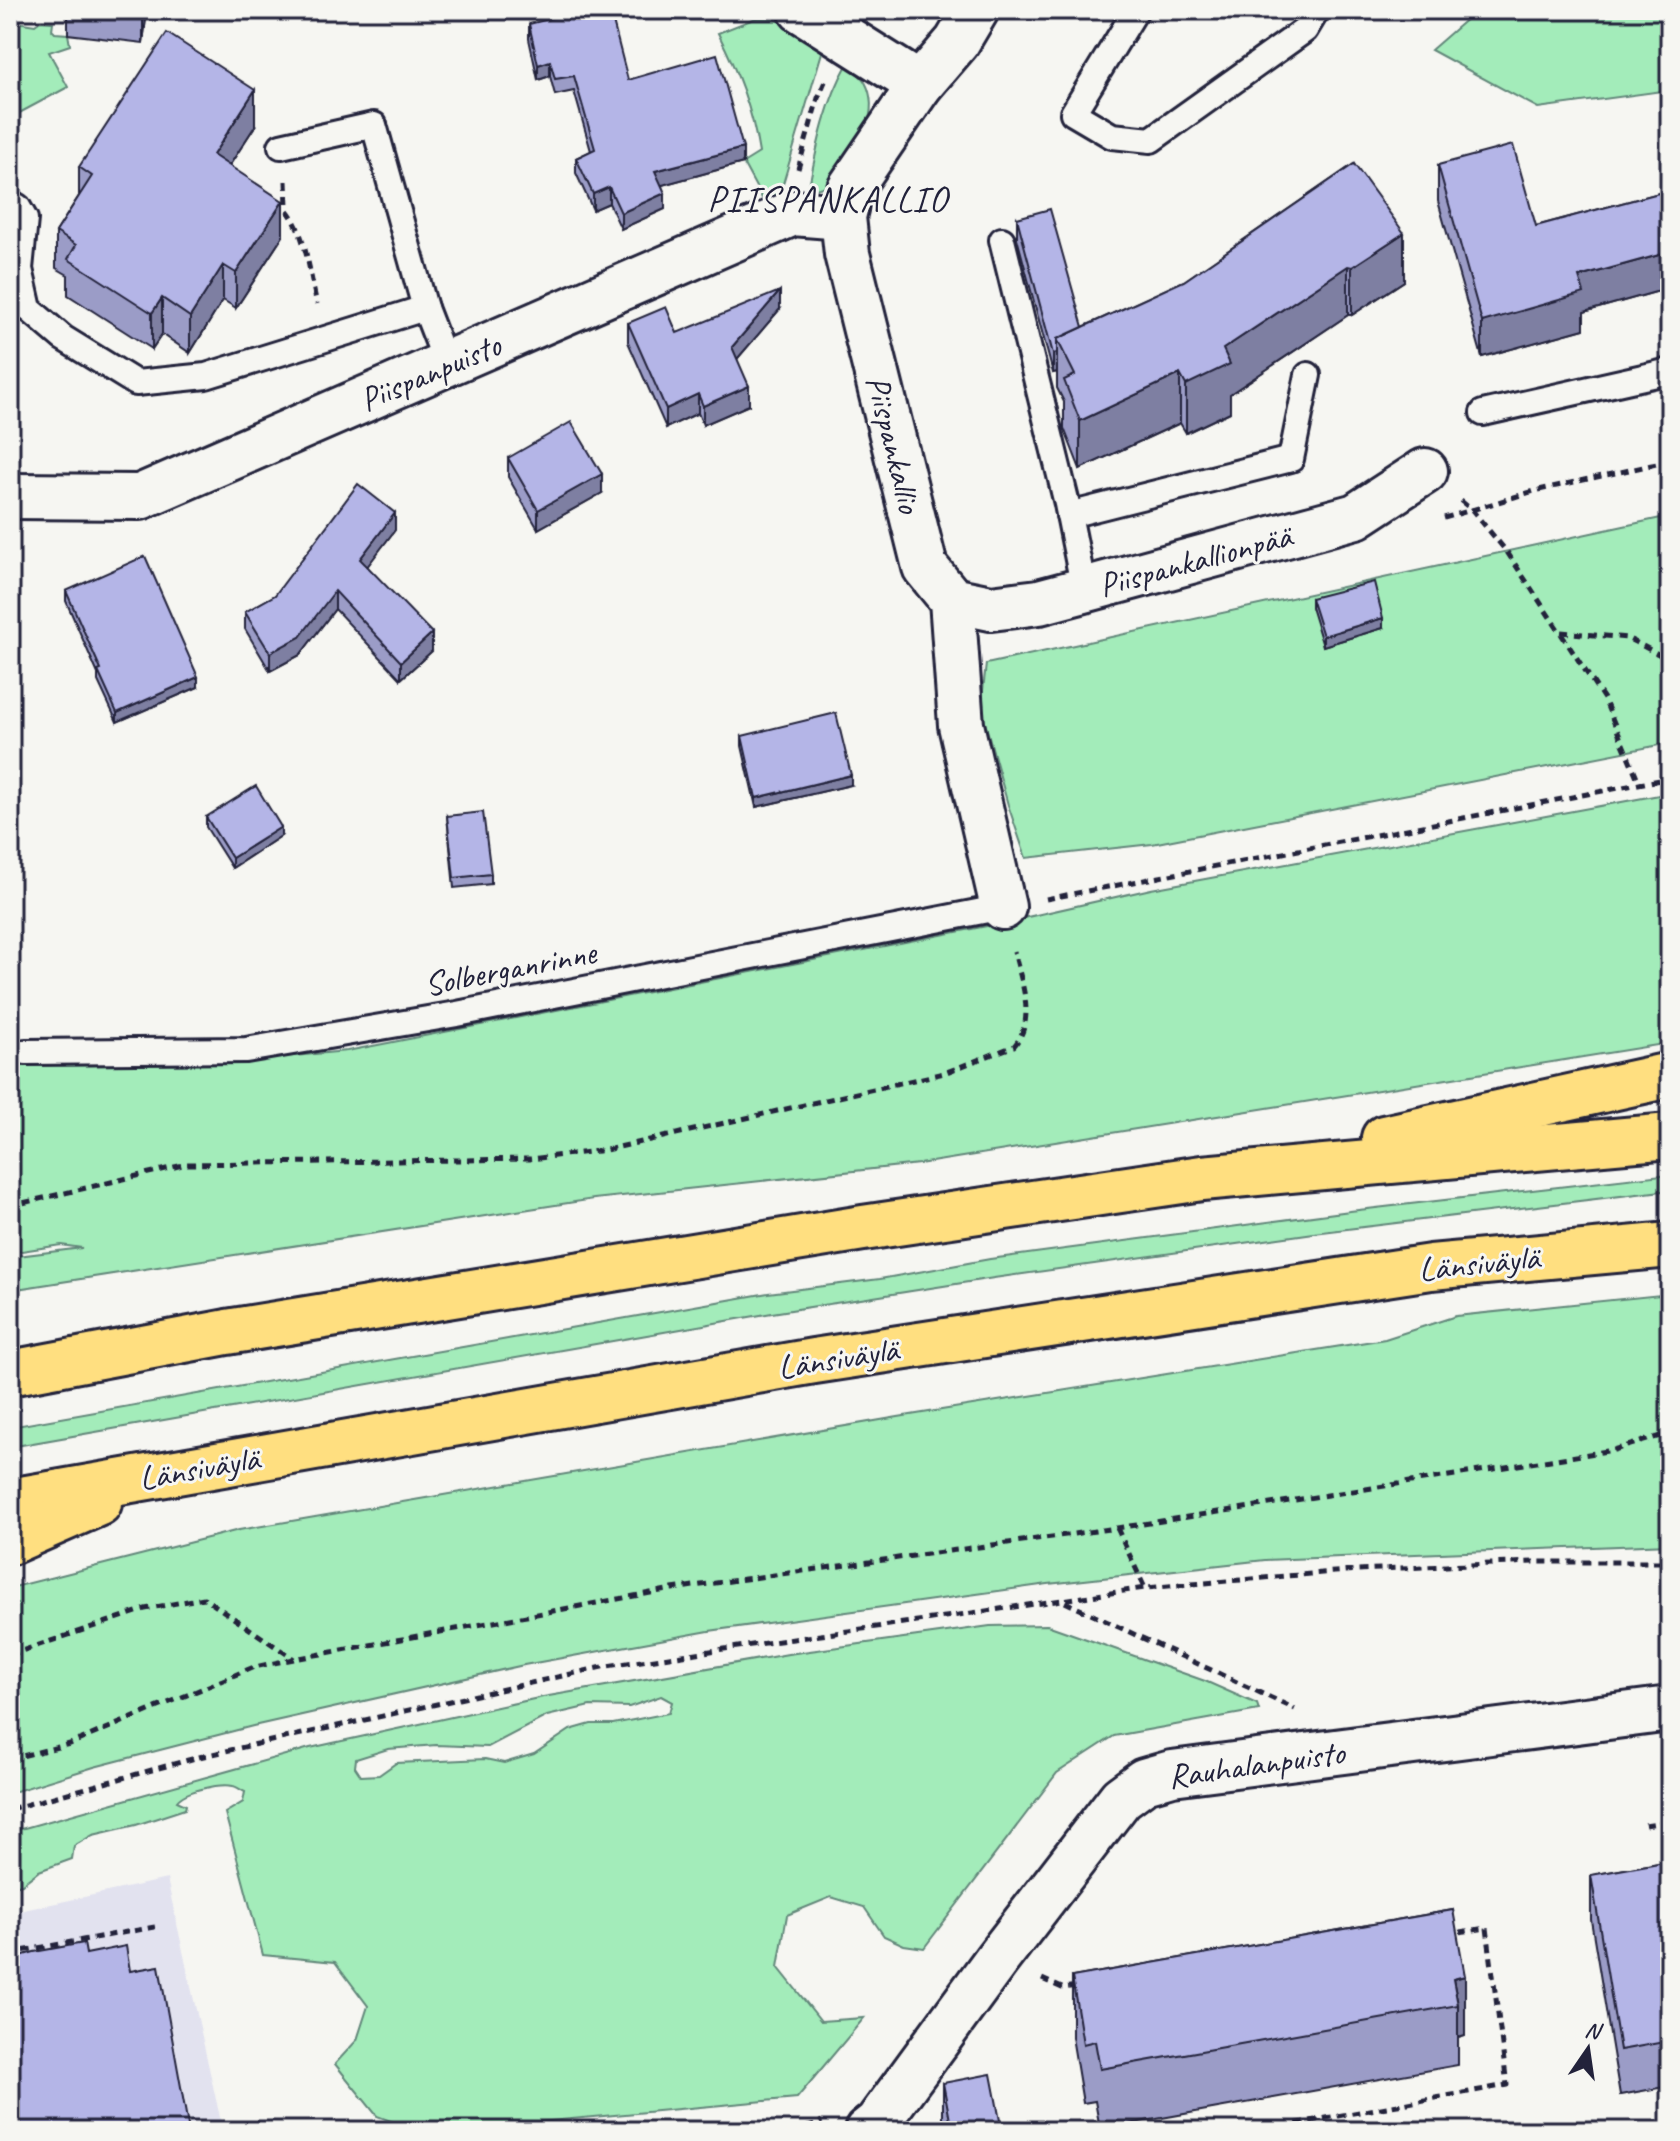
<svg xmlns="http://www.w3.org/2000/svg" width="1680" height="2141" font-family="Caveat,sans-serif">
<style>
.built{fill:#e2e2ef}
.green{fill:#a3ecba;stroke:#62877a;stroke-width:2;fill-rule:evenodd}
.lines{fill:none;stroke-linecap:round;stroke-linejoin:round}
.service-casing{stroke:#22223b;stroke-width:30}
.minor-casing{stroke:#22223b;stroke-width:50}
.motorway-casing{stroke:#22223b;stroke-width:50}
.path{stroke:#22223b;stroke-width:5;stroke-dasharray:8 6;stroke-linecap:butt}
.service{stroke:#f6f6f2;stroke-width:24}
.minor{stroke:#f6f6f2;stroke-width:44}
.motorway{stroke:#ffdf80;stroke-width:44}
.wall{fill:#9b9cc7;stroke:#22223b;stroke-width:2}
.shaded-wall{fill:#7e7fa2;stroke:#22223b;stroke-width:2}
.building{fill:#b4b5e7;stroke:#22223b;stroke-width:2}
.labels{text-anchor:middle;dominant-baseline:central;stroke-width:6;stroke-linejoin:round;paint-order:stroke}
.street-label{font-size:34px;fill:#22223b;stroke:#f6f6f2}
.neighbourhood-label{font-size:36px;letter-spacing:2px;fill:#22223b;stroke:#f6f6f2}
</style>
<rect width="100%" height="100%" fill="#f6f6f2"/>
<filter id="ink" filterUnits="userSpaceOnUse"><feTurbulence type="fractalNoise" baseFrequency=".0125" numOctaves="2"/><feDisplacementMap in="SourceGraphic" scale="16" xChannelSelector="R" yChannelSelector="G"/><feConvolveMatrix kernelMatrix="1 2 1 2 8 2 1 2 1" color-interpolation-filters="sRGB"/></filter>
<g filter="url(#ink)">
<!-- built -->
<path class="built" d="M167,1879L223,2131H10V1913Z"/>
<!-- green -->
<g class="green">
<path d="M1477,10H1670V90L1538,108L1431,50Z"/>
<path d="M756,18L775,19L823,49L782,187L778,196L764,202L743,163L759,153C752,108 738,73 718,33Z"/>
<path d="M10,21L35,25L40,21L53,22L52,30L55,33L68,34L70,45L49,52L68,87L10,118Z"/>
<path d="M847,65C853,70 862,76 865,82C885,119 849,157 831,185L808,191C817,147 825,104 847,65Z"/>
<path d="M1670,516V743L1152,844L1026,858L1008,805L981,708L986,664Z"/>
<path d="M1670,793V1043L919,1164L594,1199L10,1290V1257L82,1248L61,1245L15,1252L10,1250V1066L208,1064L347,1051L992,925L1151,889Z"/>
<path d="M1670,1174V1190L1314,1233L994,1278L772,1313L10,1447V1427L768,1293L880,1279L990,1259L1350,1211Z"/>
<path d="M1670,1294V1544L1265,1560L1048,1584L709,1631L524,1665L253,1726L94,1767L10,1793V1588L239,1530L898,1417L1385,1339L1456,1316Z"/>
<path d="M1047,1625L1205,1681L1257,1704L1259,1710L1114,1736L1057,1773L924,1948L904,1945L884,1936L864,1907L831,1897L787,1915L778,1967L821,2021L864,2018L797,2098L444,2131H418L377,2116L335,2064L357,2040L368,2006L335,1962L263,1955L225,1813L243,1802L245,1792C242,1791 236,1786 233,1786C220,1783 184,1791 177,1801L186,1805L185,1809L136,1825L93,1835L74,1846L72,1859L39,1871L22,1884L10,1887V1832L310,1748L543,1697L788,1654L990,1626ZM661,1696L672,1702L669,1713L613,1724H591L570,1730L534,1754L504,1763L485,1759L396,1763L379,1775L361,1776L355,1767L356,1759L388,1749L436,1745L488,1747L547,1716L590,1706L629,1707Z"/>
</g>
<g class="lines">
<defs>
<g id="service">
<path d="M1136,10L1073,113L1112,136L1151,140L1305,30L1317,10"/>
<path d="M281,146L374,125L425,308L447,365"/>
<path d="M10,202L18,207L25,219L20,269L29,309L63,338L136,383L206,376L425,308"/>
<path d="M1002,240L1067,504L1084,590"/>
<path d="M1483,413L1670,371"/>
<path d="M1069,515L1291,459L1308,375"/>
<path d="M26,1052L246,1050L457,1014L1003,907"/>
</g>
<g id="minor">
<path d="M801,10L920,85"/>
<path d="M976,10L957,42L920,85L850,188L843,217L847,254L925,567L952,600L961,725L1003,907"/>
<path d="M10,496L140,497L793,213L843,217"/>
<path d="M952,600L991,608L1039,602L1084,590L1356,516L1425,471"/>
<path d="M867,2131L877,2123L997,1959L1121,1798L1144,1781L1172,1773L1670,1709"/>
</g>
<g id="motorway">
<path d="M1384,1138L1670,1075"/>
<path d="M10,1373L227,1332L863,1228L1202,1178L1670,1136"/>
<path d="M10,1501L814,1361L1431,1267L1670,1245"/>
<path d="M10,1542L99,1503"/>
</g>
</defs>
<!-- service casing -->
<use href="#service" class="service-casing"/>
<!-- minor casing -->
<use href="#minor" class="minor-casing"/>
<!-- motorway casing -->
<use href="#motorway" class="motorway-casing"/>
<!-- path -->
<g class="path">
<path d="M798,169L818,98L826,79"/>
<path d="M286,181L287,206"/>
<path d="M277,201C305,219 309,273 317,304"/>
<path d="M1461,501L1472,510L1534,491L1670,461"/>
<path d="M1444,518L1472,510L1507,552L1604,699L1640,784"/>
<path d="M1561,632L1627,638L1670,660"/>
<path d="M1046,899L1670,778"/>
<path d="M10,1206L187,1164L530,1159L606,1150L944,1073L1014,1046C1037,1019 1021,982 1014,951"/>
<path d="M1117,1528L1145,1588"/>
<path d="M1065,1602L1295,1709"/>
<path d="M10,1655L145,1609L204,1598L294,1659"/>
<path d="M10,1759L70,1744L254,1667L294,1659L672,1589L1117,1528L1614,1450L1670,1433"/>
<path d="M10,1809L199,1757L607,1666L1145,1588L1358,1570L1534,1562H1670"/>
<path d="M1645,1825L1670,1821"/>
<path d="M10,1953L155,1927"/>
<path d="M1042,1979L1062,1988L1077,1986"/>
<path d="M793,2131L815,2125L822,2121"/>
<path d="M1255,2131L1507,2085L1487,1928L1452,1933"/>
</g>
<!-- service -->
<use href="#service" class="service"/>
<!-- minor -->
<use href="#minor" class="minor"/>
<!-- motorway -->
<use href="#motorway" class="motorway"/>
</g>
<!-- wall -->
<g class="wall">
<path d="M25,10H147L143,43L68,34V15Z"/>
<path d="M529,24L628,80L743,163L662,185L665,209L621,229L609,203L593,210L576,173V158L591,151L574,91L555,95L550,76L538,80L529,39Z"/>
<path d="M255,126L229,166L283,236L236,308L223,300L190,353L162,334L152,349L68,295V275L56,268V232L79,196V167Z"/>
<path d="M1354,164L1404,281L1352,315H1348L1230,394V412L1186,433L1180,423L1080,469L1064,428V402L1057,388V372L1053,373L1017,238V218L1083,327L1184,281Z"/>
<path d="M1438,165L1536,226L1670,190V288L1584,312V329L1482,357L1438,201Z"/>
<path d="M780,309L737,359L749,405L703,425L698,413L666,428L628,342V323L677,333Z"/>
<path d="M508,458L602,493L538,529L508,477Z"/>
<path d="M395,530L367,566L432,651L401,679L335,609L300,655L270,671L245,629V612Z"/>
<path d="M66,591L198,687L117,722L98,681V674L66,601Z"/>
<path d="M1311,598L1383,628L1323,646L1311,607Z"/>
<path d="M742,736L851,785L756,807L742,746Z"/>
<path d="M447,816L491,874V884L454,888Z"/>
<path d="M206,817L281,836L232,868L206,827Z"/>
<path d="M1670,1861V2086L1620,2095L1591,1920V1875Z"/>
<path d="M1453,1910L1465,2036L1458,2038V2065L1100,2129L1095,2101L1083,2103L1072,2037V1977Z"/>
<path d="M86,1954L130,1971L189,2131H16L10,2100V1959Z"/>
<path d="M943,2083L1002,2131H943Z"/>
</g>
<!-- shaded-wall -->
<g class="shaded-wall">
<path d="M143,10H147L143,43Z"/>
<path d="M550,61V76L538,80V65Z"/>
<path d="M255,90V126L213,191V155Z"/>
<path d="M743,148V163L655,187V171Z"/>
<path d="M609,187V203L593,210V194Z"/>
<path d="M665,193V209L621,229V213Z"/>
<path d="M283,201V236L236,308V273Z"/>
<path d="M1404,233V281L1352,315V267Z"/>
<path d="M1670,252V288L1584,312V329L1482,357V322L1579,277Z"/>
<path d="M223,265V300L190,353V317Z"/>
<path d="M1348,266V315L1230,394V412L1186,433V385L1223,349Z"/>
<path d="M780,291V309L732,365V347Z"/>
<path d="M162,298V334L152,349V313Z"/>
<path d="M1057,353V372L1053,373V354Z"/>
<path d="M1180,374V423L1080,469V421Z"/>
<path d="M749,386V405L703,425V406Z"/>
<path d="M698,394V413L666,428V409Z"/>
<path d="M602,474V493L538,529V510Z"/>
<path d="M395,513V530L360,576V559Z"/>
<path d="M335,591V609L300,655L270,671V653Z"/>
<path d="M1383,618V628L1323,646V636Z"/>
<path d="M432,633V651L401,679V662Z"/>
<path d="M198,677V687L117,722V713Z"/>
<path d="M851,775V785L756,807V798Z"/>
<path d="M281,827V836L232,868V858Z"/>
<path d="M1465,1976V2036L1458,2038V2005L1453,1979Z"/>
</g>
<!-- building -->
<g class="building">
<path d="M584,10H610L628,80L717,54L743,148L655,171L665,193L621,213L609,187L593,194L576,158L595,149L574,76L555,79L550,61L538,65L529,24Z"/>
<path d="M167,33L255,90L213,155L283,201L236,273L223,265L190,317L162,298L152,313L68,259L76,245L56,232L92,176L79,167Z"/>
<path d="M1513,145L1536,226L1670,190V252L1579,277L1584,293L1482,322L1438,165Z"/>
<path d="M1354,164L1404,233L1352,267L1348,266L1223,349L1230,364L1186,385L1180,374L1080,421L1064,380L1075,375L1057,339L1184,281Z"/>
<path d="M1050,209L1083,327L1057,339V353L1053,354L1017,218Z"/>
<path d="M780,291L732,347L749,386L703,406L698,394L666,409L628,323L666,307L677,333Z"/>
<path d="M571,422L602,474L538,510L508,458Z"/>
<path d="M358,484L395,513L360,559L432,633L401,662L335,591L300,637L270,653L245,612L275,595Z"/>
<path d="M145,556L198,677L117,713L98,671L101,670L66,591Z"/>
<path d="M1374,582L1383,618L1323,636L1311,598Z"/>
<path d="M836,713L851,775L756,798L742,736Z"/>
<path d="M256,786L281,827L232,858L206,817Z"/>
<path d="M483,812L491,874L454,878L447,816Z"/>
<path d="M1670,1861V2041L1620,2050L1591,1875Z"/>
<path d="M1453,1910L1465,1976L1453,1979L1458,2005L1100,2069L1095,2041L1083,2044L1072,1977Z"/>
<path d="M84,1943L86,1954L126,1946L130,1971L159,1966L189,2131H22L10,2063V1959L34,1952Z"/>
<path d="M991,2074L1002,2131H952L943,2083Z"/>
</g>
</g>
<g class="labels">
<!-- street labels -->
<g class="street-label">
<text transform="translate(430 372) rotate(-23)">Piispanpuisto</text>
<text transform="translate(894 444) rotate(76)">Piispankallio</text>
<text transform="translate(1195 560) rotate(-15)">Piispankallionpää</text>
<text transform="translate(510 968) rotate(-11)">Solberganrinne</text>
<text transform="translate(1479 1263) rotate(-6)">Länsiväylä</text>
<text transform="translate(838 1358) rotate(-9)">Länsiväylä</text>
<text transform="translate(199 1468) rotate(-10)">Länsiväylä</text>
<text transform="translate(1256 1764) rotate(-8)">Rauhalanpuisto</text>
</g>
<!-- neighbourhood labels -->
<g class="neighbourhood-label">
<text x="828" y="199">PIISPANKALLIO</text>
</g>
</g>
<!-- margin -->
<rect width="1680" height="2141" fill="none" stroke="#f6f6f2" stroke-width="40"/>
<rect x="20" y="20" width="1640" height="2101" fill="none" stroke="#22223b" stroke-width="3" filter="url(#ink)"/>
<!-- north arrow -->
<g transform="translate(1588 2049) rotate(13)" stroke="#f6f6f2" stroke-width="6" paint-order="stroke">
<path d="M0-6L14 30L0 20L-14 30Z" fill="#22223b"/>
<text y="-12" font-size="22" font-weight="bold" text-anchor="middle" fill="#22223b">N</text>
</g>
</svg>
